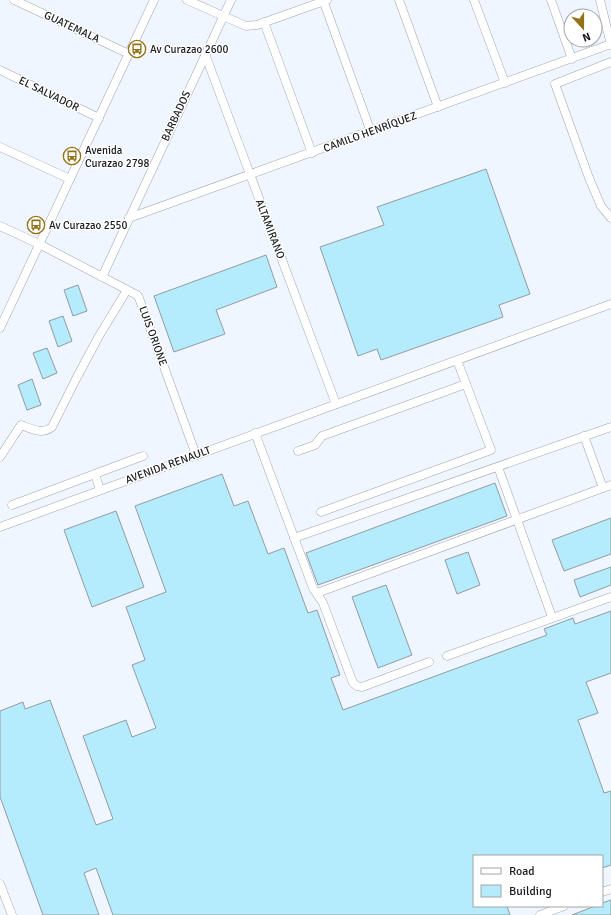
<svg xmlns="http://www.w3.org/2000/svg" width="611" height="915" font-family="Signika,sans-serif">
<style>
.building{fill:#b4ebfd;stroke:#929ca0}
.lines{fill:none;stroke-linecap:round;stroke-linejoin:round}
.minor-casing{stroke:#9fa6ad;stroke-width:9}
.minor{stroke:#fff;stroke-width:8}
.labels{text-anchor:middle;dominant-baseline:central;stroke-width:3;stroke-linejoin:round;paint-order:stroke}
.street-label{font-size:11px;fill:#191b1e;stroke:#fff}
.poi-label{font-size:11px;fill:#191b1e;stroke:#fff;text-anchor:start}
</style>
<rect width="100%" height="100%" fill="#f0f6ff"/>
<!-- building -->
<g class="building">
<path d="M486,169L530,294L499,305L503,317L381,360L377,349L358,356L320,247L384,225L377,207Z"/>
<path d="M266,255L277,287L216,310L225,334L174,352L154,296Z"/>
<path d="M78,285L87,311L73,316L64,290Z"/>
<path d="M63,316L72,341L58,347L49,321Z"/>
<path d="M47,348L57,373L43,379L33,353Z"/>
<path d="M32,379L41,405L27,410L18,385Z"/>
<path d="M222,474L234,506L248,501L268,554L284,548L308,613L317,610L340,675L331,678L343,710L547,635L544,629L573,618L575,624L611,611V673L586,682L598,713L578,720L604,793L611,791V865L602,868V856H474V906H507L510,915H113L96,868L84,873L99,915H43L0,797V711L23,702L25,709L50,700L96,825L113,819L83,736L126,720L132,737L156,728L132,665L145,660L126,607L166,592L135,506Z"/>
<path d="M495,483L507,516L318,585L306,553Z"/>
<path d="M116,511L144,587L92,607L64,530Z"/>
<path d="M611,518V554L564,571L552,540Z"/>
<path d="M468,552L480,585L457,594L445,560Z"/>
<path d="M611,567V585L580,597L574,580Z"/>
<path d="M386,585L412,655L378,668L352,597Z"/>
<path d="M611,900V915H572L595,906H602V903Z"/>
</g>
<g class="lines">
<defs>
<g id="minor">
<path d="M14,0L129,54"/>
<path d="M187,0L246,26L257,25L327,0"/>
<path d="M323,0L371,132"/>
<path d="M399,0L438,107"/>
<path d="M474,0L505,83"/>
<path d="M551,0L572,59"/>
<path d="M600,0L611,45"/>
<path d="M264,22L312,153"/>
<path d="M205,54L336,404"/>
<path d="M611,62L555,84L589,178L601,206L611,218"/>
<path d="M0,70L99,118"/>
<path d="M0,147L70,179"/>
<path d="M129,218L611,44"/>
<path d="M0,226L39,244L137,295L139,298L196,455"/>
<path d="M102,277L231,0"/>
<path d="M0,328L154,0"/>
<path d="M255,433L313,588L323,603L353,683L357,686L362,687L429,662"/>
<path d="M584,436L603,488"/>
<path d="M298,451L315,445L322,436L466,384"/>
<path d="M0,457L21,425C32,429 42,435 52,427L77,377L99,336L127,290"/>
<path d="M498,467L552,617"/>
<path d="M95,474L100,490"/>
<path d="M12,505L143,456"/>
<path d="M321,512L491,450L457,360"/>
<path d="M0,527L611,304"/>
<path d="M294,538L611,427"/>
<path d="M317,593L611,485"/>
<path d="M447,656L611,597"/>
<path d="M0,884L12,915"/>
<path d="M602,892L611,889"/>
<path d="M540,915L564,906"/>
</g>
</defs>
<!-- minor casing -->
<use href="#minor" class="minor-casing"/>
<!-- minor -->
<use href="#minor" class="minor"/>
</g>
<!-- icons -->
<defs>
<symbol id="bus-ring" viewBox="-11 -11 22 22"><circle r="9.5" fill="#fff" stroke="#937319" stroke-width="1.5"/><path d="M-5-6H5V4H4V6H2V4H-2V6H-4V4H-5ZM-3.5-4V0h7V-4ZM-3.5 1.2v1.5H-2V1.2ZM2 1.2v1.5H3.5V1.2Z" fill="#937319"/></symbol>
</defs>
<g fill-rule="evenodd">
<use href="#bus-ring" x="127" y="39" width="20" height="20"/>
<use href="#bus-ring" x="62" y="146" width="20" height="20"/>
<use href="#bus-ring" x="26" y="215" width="20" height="20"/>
</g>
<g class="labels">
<!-- street labels -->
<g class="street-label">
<text transform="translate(72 27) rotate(25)">GUATEMALA</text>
<text transform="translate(49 94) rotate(26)">EL SALVADOR</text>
<text transform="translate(176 116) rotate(-65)">BARBADOS</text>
<text transform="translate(370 132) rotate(-20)">CAMILO HENRÍQUEZ</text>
<text transform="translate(270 229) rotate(69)">ALTAMIRANO</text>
<text transform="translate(153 336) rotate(70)">LUIS ORIONE</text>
<text transform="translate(168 465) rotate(-20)">AVENIDA RENAULT</text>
</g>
<!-- poi labels -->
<g class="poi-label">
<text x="150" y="49">Av Curazao 2600</text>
<text x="85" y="150">Avenida<tspan x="85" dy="13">Curazao 2798</tspan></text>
<text x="49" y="225">Av Curazao 2550</text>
</g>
</g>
<!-- legend -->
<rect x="473" y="855" width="130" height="52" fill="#ffffff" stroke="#a3a4a5"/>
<rect x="481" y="868" width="20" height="6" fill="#ffffff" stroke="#a3a4a5"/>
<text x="509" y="875" font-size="12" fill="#191b1e">Road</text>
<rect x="481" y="885" width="20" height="12" fill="#b4ebfd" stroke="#a3a4a5"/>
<text x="509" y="895" font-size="12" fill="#191b1e">Building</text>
<!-- north arrow -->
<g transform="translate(583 28) rotate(159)"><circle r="19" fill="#ffffff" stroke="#a3a4a5"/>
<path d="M0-3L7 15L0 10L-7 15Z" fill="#937319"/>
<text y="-6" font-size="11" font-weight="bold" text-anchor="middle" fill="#191b1e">N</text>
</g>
</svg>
